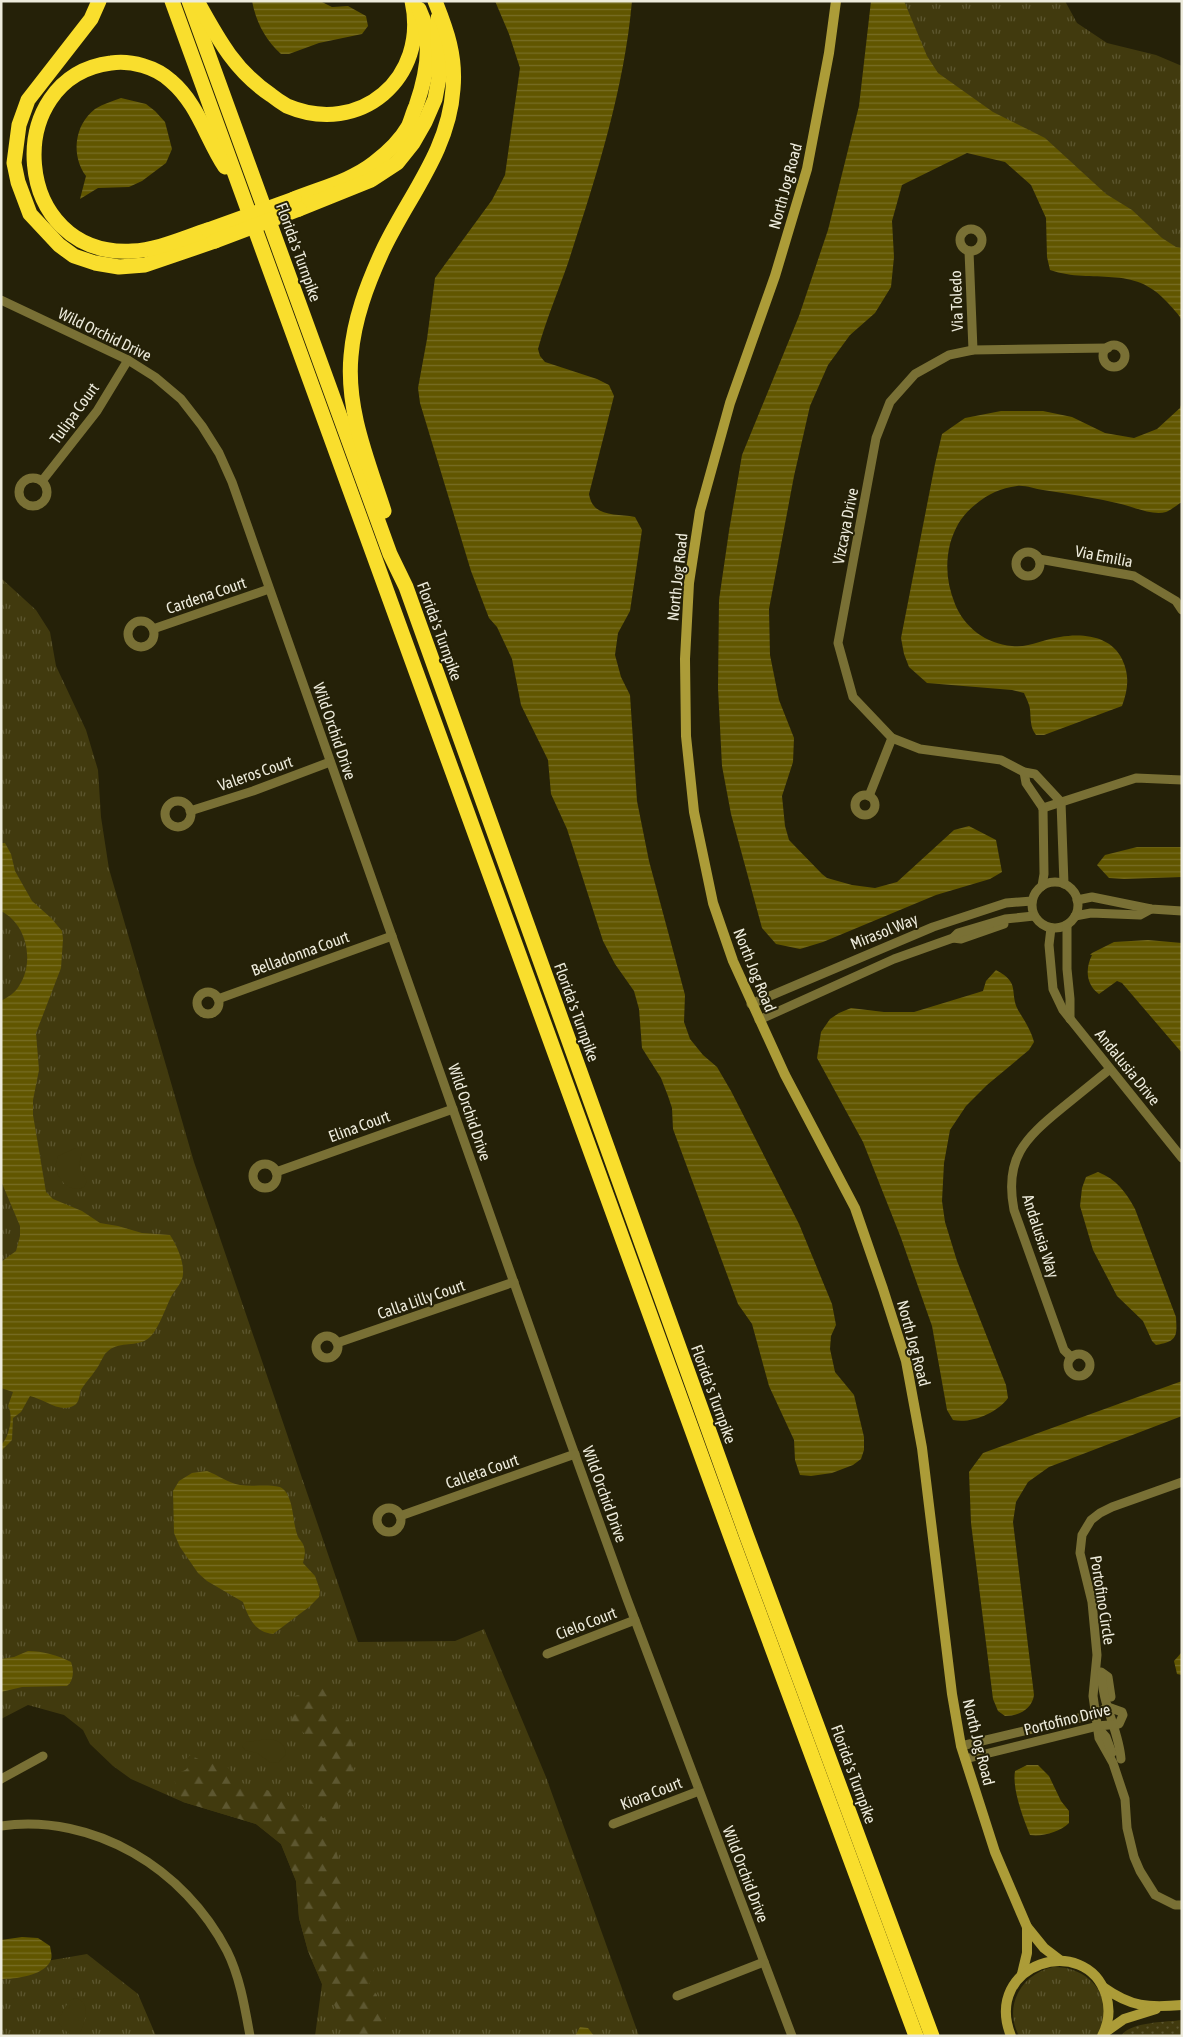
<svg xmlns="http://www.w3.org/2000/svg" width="1183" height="2037" font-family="'Asap Condensed',sans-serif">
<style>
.grass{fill:url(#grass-tufts)}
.forest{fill:url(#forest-firs)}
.park{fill:url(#park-dots)}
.pitch{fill:#413a0e}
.water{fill:url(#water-rules)}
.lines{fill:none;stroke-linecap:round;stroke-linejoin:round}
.street{stroke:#797035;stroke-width:9}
.secondary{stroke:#ac9c38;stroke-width:10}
.highway{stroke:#f9de2d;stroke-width:15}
.highway-bridge{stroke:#f9de2d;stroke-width:15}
.labels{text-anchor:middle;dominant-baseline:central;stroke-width:4;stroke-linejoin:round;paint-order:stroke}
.street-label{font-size:16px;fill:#edebdc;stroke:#252108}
</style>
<defs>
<pattern id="grass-tufts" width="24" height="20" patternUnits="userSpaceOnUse" patternTransform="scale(1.25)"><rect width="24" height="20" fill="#413a0e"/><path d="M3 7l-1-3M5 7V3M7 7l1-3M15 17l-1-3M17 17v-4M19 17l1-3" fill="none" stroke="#5d5730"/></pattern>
<pattern id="forest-firs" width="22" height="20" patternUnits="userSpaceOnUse" patternTransform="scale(1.25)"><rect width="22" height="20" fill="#413a0e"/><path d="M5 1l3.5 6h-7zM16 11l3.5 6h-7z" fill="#5d5730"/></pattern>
<pattern id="park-dots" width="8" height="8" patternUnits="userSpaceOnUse" patternTransform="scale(1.25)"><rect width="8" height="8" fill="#413a0e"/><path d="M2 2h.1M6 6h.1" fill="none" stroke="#5d5730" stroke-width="1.8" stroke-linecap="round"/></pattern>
<pattern id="water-rules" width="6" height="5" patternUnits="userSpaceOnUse" patternTransform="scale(1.25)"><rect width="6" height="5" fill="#615600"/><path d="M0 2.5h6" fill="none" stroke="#786e25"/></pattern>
</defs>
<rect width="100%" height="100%" fill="#252108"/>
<!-- grass -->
<g class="grass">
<path d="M893,1H1065L1077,23L1107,43L1156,55L1182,66V254L927,81Z"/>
<path d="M1,578L36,610L50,632L56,666L86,730L98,770L101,817L109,869L194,1162L358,1642L455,1641L484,1629L546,1777L639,2036H315L322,1984L308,1951L299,1918L296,1881L281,1844L256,1824L183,1802L131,1779L113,1766L90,1744L83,1730L64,1715L28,1705L1,1719Z"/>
<path d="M87,1954L138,1994L156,2036H1V1966L29,1964Z"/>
<path d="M1053,1967C1081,1966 1107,1986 1104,2016C1103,2023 1100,2030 1098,2036H1019C1003,2006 1021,1974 1053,1967Z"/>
</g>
<!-- forest -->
<g class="forest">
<path d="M329,1684L335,1688L331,1697L333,1709L350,1722L352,1727L354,1769L361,1789L339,1796L338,1814C331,1815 326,1813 320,1810C297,1797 318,1768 314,1748C311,1736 300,1731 292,1722V1708L289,1705C291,1692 300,1696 309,1695C316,1694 322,1687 329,1684Z"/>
<path d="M190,1755L207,1763H224L241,1783L292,1797L299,1801L304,1808L327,1820C337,1850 343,1870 341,1903L351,1908L345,1927L359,1935L357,1946L376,1958L373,1977L369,1984L377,1995V2006L385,2017V2036H344L340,2015L322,1984L308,1951L299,1918L296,1881L281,1844L256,1824L183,1802L171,1772C178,1772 184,1773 188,1767L184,1761Z"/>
</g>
<!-- park -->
<path class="park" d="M1182,2020V2036H1121C1129,2022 1166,2022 1182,2020Z"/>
<!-- pitch -->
<g class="pitch">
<path d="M1,947L7,952C12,960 8,965 1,970Z"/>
<path d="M76,1148L82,1153C77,1170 80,1167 87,1181L84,1187C70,1194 58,1180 55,1166L58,1156Z"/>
<path d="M268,1739C279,1740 285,1744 286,1754L279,1762L271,1763L257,1753L245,1750L242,1746L246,1742Z"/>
<path d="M76,1998C93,2003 84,2023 80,2034L71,2036L60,2025L58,2020L69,2001Z"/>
</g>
<!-- water -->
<g class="water">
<path d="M252,1H320L332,7L348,6L366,16L368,26L362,34L319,43L289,54H281C265,39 256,22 252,1Z"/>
<path d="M495,1H632C624,91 596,177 568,263C558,292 546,320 538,349L540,356L545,362L597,379L609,385L614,396L589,494C593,518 615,513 635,517L642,530L630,611L618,633L615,655L621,677L630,695L637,801L649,861L685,995L684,1022L690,1039L703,1055L717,1067L731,1091L799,1224L832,1304L836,1325L831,1336L830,1349L835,1372L854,1395L864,1437V1450L861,1459L853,1465L832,1473L811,1476L800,1475L795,1460L794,1440L769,1386L752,1324L738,1304L673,1129L672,1108L668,1096L661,1078L642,1048L639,1009L634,991L615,964L603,941L567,829L551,794L548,760L521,705L512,659L497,627L489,618L471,571L420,403L418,388L427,339L435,278L492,200L505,175L520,68L509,34Z"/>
<path d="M871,1H904L927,56L938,73L993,112L1045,138L1106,194L1132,210L1162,238L1176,247L1182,248V321C1179,314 1173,309 1168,303C1133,263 1094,285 1050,270L1047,257L1046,218L1031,185L1005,162L967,153L902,185L892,221L894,257L891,287L875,313L850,335L828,365L810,406L794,476L769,609L770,655L779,700L794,738L793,762L782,796L785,826L789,840L822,874L827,878L852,885L875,888L897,882L954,830L969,826L996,840L1002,872L990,879L936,895L823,942L800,949L776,944L762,928L731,814L722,766L718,688L719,600L729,531L742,455L799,316L828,230L859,106Z"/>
<path d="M121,98L146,104L155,111L165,122L172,149L166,163L142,181L129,187L98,188L80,199L86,176C71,156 74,125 95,109C103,104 113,101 121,98Z"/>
<path d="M1182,402V502C1177,505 1171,510 1166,512C1153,516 1134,507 1121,504C1096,498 1069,494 1043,490C1035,489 1025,485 1017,486C1001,488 988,494 976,504C962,515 955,527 950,544C945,565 947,584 955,604C964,627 986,644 1012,646C1030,648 1043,639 1060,637C1083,633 1111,636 1122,659C1130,676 1128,689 1122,706L1044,735H1036C1030,727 1031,720 1030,710C1030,705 1026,698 1024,693L1012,690L927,683L909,667L904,654L901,638L935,464L942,434L965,418L1001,411H1043L1072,417L1105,433L1134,438L1157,429L1180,408Z"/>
<path d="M1,843H5L11,854L15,871L32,901L51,918L62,931L63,939L61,968L36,1033L39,1070L33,1100V1115L46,1192L53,1199L82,1211L100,1223L118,1226L142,1233L170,1235C177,1246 184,1261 183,1274C183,1281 176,1289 172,1295C166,1306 157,1335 146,1340C134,1347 118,1341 107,1352C104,1354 103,1358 101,1361C96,1372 87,1380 81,1390C79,1395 80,1403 73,1406C59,1413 44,1399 30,1396L21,1412L13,1418L12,1440L1,1451V1445C9,1438 14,1416 8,1406L13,1392L1,1388V1262L16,1251L20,1236V1226L1,1181V1001C8,997 15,993 19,986C35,962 27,924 1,911Z"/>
<path d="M1137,847H1182V877L1124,879L1109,878L1097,865L1105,855Z"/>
<path d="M1148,940L1182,943V1053L1122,983L1117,981L1099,994C1086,985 1085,969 1092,955H1090L1092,953L1114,942Z"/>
<path d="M996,970C1021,983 1009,992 1018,1010C1024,1020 1031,1030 1034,1042L1029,1050L987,1085L966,1106L950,1130L944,1163L942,1201L945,1222L957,1261L1006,1385L1008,1398C997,1413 971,1424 953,1420L947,1410L932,1326L901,1238L863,1142L817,1058L821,1032L830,1019L839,1013L851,1008L884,1012H914L983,991L986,981Z"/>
<path d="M1098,1172C1116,1179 1126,1192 1135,1209L1176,1317C1177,1336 1178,1341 1156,1345L1152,1341L1143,1321L1117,1296L1093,1250L1080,1206L1082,1188L1086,1177Z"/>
<path d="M1182,1381V1416L1049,1467L1028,1482L1016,1502L1013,1522L1034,1695C1032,1709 1019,1716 1005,1716L998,1711L993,1699L971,1523L969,1472L983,1453Z"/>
<path d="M207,1471C218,1475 228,1483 240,1485C253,1487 266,1484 280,1487C294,1494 292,1520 297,1534C298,1539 303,1542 304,1547C306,1552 304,1558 303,1563L315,1576L320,1590L319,1597L309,1607L273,1634C255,1632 249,1619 243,1602L207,1581L198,1573L180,1547L174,1533L173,1491L179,1481L192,1473Z"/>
<path d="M28,1651C43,1651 57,1655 71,1662C74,1670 74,1681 67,1686L22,1687L1,1692V1659L14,1657Z"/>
<path d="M1182,1652V1675L1177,1674L1174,1661Z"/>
<path d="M1027,1765H1038L1049,1776L1061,1801L1069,1811V1823C1060,1832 1042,1837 1030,1835C1023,1818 1012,1789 1015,1771Z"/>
<path d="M22,1937L38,1938L50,1946C51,1952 53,1957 50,1962C42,1976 15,1979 1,1979V1940Z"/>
<path d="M580,2027L588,2028L594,2036H575Z"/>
</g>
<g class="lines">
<!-- street -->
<g class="street">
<circle cx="971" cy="240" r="11"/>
<path d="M969,251L973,350"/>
<path d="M1,300L128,360L155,377L181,399L202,426L219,453L232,482L556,1402L627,1599L792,2036"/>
<circle cx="1114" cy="356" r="11"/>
<circle cx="33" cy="492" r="14"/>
<path d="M42,481L97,411L128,360"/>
<circle cx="1028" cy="564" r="12"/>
<path d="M1039,559L1134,576L1176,601L1182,610"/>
<circle cx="141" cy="634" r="13"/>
<path d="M153,629L269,589"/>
<path d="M1024,772L1026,783L1043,808"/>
<circle cx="865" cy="805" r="10"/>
<path d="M869,796L892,738"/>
<circle cx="178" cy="814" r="13"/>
<path d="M1043,808L1136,778L1182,780"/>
<path d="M190,811L253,791L330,762"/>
<circle cx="1055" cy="905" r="23"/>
<path d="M1064,884L1061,802L1035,774L1024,772L1001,760L920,749L892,738L853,697L838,643L876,438L890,402L915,374L949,355L973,350L1108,348"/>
<path d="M1042,886L1044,874L1043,808"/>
<path d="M1077,900L1092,897L1151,909L1182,911"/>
<path d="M1075,916L1091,913L1140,915L1151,909"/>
<path d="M1067,925V969L1070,999V1019"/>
<path d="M1051,928L1049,945L1053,989L1063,1010L1182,1158"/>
<path d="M953,938L961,939L1004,924"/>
<circle cx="208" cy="1003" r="11"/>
<path d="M218,999L392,936"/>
<path d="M751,1004L933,927L1006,903L1032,901"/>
<path d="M759,1020L894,959L953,938L958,933L1005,919L1034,916"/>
<circle cx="265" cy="1176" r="12"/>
<path d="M276,1172L453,1109"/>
<circle cx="327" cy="1347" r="11"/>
<path d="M337,1343L514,1282"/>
<circle cx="1079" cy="1365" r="11"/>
<path d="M1071,1357L1064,1350L1014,1210C1004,1159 1024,1139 1062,1108C1078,1095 1094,1082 1110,1069"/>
<path d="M1182,1482L1112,1507L1100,1513L1091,1520L1082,1535L1080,1553L1092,1602L1097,1655L1093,1696L1099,1738L1113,1763L1125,1799L1127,1828L1134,1857L1140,1871L1155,1895L1175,1905H1182"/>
<circle cx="389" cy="1520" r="12"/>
<path d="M400,1516L575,1454"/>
<path d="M547,1654L635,1620"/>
<path d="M1101,1672L1108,1677L1111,1697"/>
<path d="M1102,1673C1101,1703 1119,1730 1121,1759"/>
<path d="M1098,1728L1106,1737L1112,1753"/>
<path d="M961,1746L1096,1714L1108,1707L1122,1712L1123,1715L1119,1724L1098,1726L965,1759"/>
<path d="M1,1779L43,1756"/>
<path d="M613,1824L699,1791"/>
<path d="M1,1826C94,1813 185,1869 227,1951C240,1977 245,2008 250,2036"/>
<path d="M677,1996L764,1962"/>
</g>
<!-- secondary -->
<g class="secondary">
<path d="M836,1L829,53L807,169L775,276L730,403L700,511L689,583L685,659L686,736L694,812L713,903L733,961L785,1075L855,1208L883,1289L906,1361L922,1448L952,1694L961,1746L995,1852L1027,1927L1044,1948L1061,1961"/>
<path d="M1022,1974L1027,1953V1927"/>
<path d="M1103,1987C1131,2007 1148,2008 1182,2005"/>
<path d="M1104,2033L1124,2019L1156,2009"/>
<path d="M1011,2036C982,1963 1086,1932 1106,1995C1110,2008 1109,2023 1102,2036"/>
</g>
<!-- highway -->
<g class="highway">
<path d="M99,1L91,19L28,100L19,125L14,163L18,182L30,214L59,245L74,256L95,263L119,267L145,265L215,241"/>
<path d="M172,1L732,1540L916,2036"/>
<path d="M189,1L390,554L406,587L746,1534L932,2036"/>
<path d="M197,1C218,39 235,71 271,95C276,99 282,103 287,106C360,137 429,78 412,1"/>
<path d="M294,199C321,188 351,181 374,163C387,153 400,141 408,127C411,121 413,112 416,106C427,75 434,40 419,9"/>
<path d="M299,209L371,180L397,163L413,143L425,122L435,99L439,78L438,18"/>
<path d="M208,230C183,238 158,250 132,251C11,258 0,77 111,63C131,60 156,67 171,81C198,104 206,138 225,167"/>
<path d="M384,511C368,461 346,410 351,356C354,319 367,285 382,252C407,198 449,151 453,89C456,56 447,31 435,1"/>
</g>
<!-- highway-bridge -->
<g class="highway-bridge">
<path d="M208,230L294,199"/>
<path d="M215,241L299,209"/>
</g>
</g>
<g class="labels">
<!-- street labels -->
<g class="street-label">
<text transform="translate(785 186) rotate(-75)">North Jog Road</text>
<text transform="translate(299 252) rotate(70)">Florida's Turnpike</text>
<text transform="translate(956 301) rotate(-92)">Via Toledo</text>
<text transform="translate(105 334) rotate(26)">Wild Orchid Drive</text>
<text transform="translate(74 413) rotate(-54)">Tulipa Court</text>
<text transform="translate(845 526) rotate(-79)">Vizcaya Drive</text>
<text transform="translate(1104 556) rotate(11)">Via Emilia</text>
<text transform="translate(677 577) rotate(-84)">North Jog Road</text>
<text transform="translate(206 595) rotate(-19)">Cardena Court</text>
<text transform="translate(440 631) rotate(70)">Florida's Turnpike</text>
<text transform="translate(335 731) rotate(71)">Wild Orchid Drive</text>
<text transform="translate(255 773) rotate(-19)">Valeros Court</text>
<text transform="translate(884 931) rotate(-22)">Mirasol Way</text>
<text transform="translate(300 953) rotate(-20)">Belladonna Court</text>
<text transform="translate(755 970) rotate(68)">North Jog Road</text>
<text transform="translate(577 1012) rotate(70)">Florida's Turnpike</text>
<text transform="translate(1128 1067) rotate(51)">Andalusia Drive</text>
<text transform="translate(470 1112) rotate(71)">Wild Orchid Drive</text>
<text transform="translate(359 1126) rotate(-20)">Elina Court</text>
<text transform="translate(1041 1236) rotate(72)">Andalusia Way</text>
<text transform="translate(421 1299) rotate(-19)">Calla Lilly Court</text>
<text transform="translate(914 1343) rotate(75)">North Jog Road</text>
<text transform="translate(714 1394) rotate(70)">Florida's Turnpike</text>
<text transform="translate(482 1471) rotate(-19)">Calleta Court</text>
<text transform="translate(605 1494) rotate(70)">Wild Orchid Drive</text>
<text transform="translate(1103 1600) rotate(81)">Portofino Circle</text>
<text transform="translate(586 1623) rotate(-21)">Cielo Court</text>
<text transform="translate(1067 1719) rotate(-14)">Portofino Drive</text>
<text transform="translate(979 1742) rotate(76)">North Jog Road</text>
<text transform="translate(854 1774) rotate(70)">Florida's Turnpike</text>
<text transform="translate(651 1793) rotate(-21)">Kiora Court</text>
<text transform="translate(746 1874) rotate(69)">Wild Orchid Drive</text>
</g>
</g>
<!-- border -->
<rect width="1183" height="2037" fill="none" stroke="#edebdc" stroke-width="5"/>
</svg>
